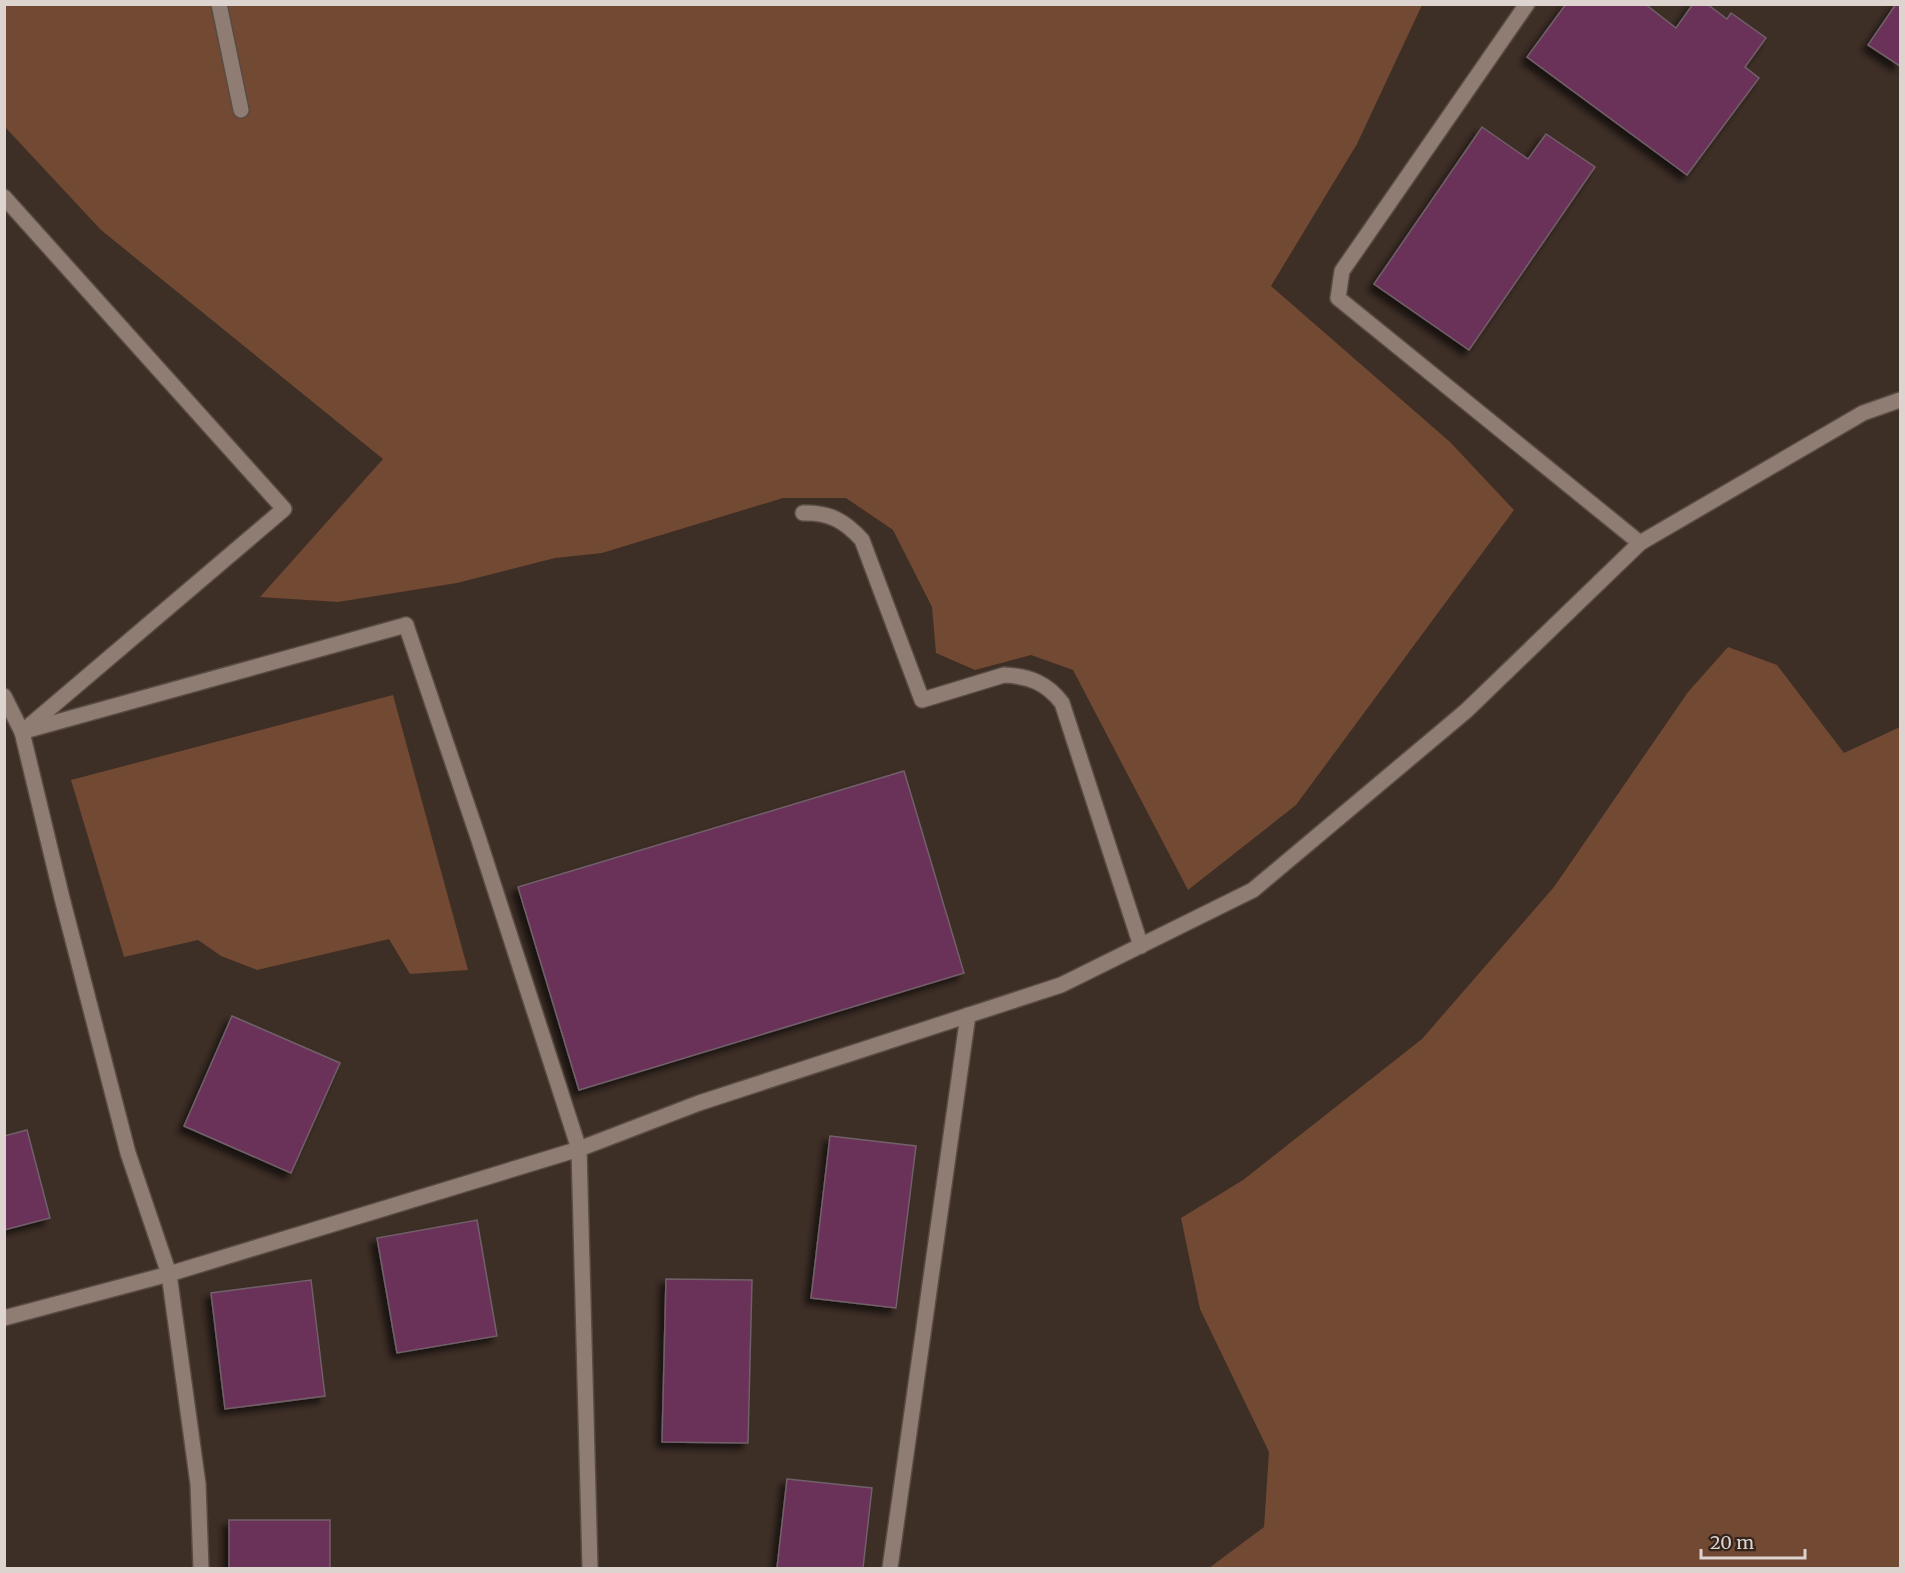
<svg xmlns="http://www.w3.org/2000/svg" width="1905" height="1573" font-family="Merriweather,serif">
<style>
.green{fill:#724932}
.building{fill:#6a3158;stroke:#71606a;stroke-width:1.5;filter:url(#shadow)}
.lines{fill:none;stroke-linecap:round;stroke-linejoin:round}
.lane-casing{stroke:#584b44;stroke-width:18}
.street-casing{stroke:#584b44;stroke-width:18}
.lane{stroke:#8f7c73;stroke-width:15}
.street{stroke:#8f7c73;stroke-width:15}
</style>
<defs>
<filter id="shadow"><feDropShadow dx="-5.5" dy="5.5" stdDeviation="3" flood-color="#0009"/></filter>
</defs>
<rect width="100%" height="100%" fill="#3d2e26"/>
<!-- green -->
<g class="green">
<path d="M5,5H1422L1357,144L1271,286L1450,442L1514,510L1296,805L1188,890L1073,670L1031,655L975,670L936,653L932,607L893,530L846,498H783L602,553L555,558L457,583L338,602L260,597L383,459L101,230L5,127Z"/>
<path d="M1728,647L1777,665L1844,753L1900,727V1568H1209L1264,1527L1269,1452L1200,1309L1181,1218L1243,1180L1422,1039L1554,887L1688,692Z"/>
<path d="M393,695L468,970L410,974L389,939L257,970L221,956L198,940L124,957L71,780Z"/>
</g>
<!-- building -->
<g class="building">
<path d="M1566,4H1645L1676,28L1693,4H1707L1727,19L1731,13L1766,38L1745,67L1759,78L1687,175L1527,57Z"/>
<path d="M1896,4H1900V66L1868,45Z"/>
<path d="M1482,127L1528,159L1546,134L1595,167L1469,350L1374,284Z"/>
<path d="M904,771L964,973L579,1090L518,887Z"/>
<path d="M232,1016L340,1063L291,1173L184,1126Z"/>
<path d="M27,1130L50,1218L4,1230V1136Z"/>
<path d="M830,1136L916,1146L896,1308L811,1298Z"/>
<path d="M477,1220L497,1336L397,1353L377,1238Z"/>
<path d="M666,1279L752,1280L748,1443L662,1442Z"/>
<path d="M311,1280L325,1396L225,1409L211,1293Z"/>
<path d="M787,1479L872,1488L863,1568H777Z"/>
<rect x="229" y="1520" width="101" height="48"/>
</g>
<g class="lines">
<defs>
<g id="lane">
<path d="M803,513C829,512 845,521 862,540L922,700L1004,675C1029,676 1047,683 1062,703L1141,946"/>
<path d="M406,625L478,837L579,1149"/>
</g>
<g id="street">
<path d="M219,4L241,110"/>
<path d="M1527,4L1342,271L1338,298L1640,543"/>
<path d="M4,197L284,509L22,732"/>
<path d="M4,696L22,732L62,898L128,1153L169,1274L198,1484L201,1568"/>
<path d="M28,730L406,625"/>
<path d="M579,1149L590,1568"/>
<path d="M4,1318L169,1274L579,1149L699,1103L1061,985L1253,890L1466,711L1640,543L1863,413L1900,400"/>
<path d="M890,1568L968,1015"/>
</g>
</defs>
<!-- lane casing -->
<use href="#lane" class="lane-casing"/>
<!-- street casing -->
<use href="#street" class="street-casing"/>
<!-- lane -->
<use href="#lane" class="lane"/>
<!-- street -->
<use href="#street" class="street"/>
</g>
<!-- border -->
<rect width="1905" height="1573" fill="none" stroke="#ded4cf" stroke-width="12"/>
<!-- scale -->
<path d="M1701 1549v9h104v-9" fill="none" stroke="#ded4cf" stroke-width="3"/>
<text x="1710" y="1549" font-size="18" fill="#ded4cf" stroke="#33241c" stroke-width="4.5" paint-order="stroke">20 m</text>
</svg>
